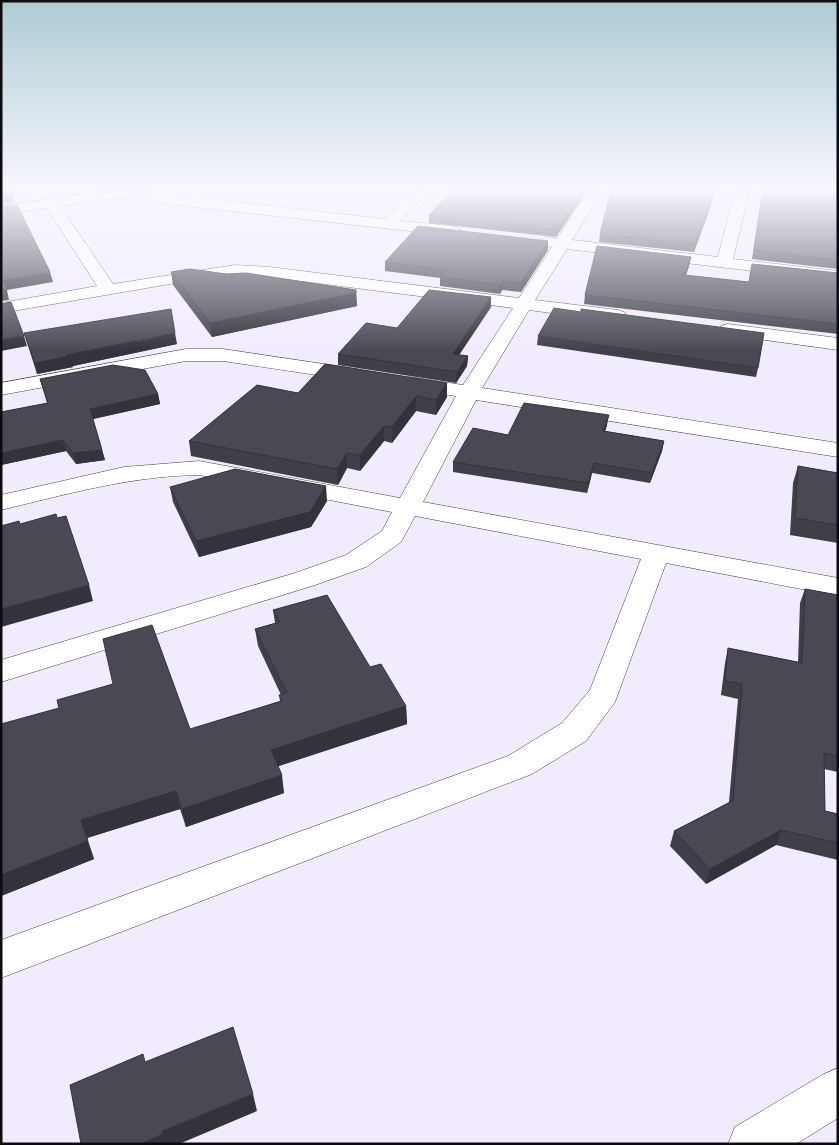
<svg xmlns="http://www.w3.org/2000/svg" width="839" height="1145" font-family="Merriweather,serif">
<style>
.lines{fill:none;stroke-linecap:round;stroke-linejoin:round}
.minor-casing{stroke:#3f3f3f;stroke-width:1}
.minor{fill:#fff;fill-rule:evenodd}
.wall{fill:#3f3f48}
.shaded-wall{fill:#33333b}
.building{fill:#494954;stroke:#33333b}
</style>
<rect width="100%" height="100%" fill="#f2ebfe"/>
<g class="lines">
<defs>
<g id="minor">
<path d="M103,191H141L385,219L413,191H428L400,221L454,226L462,231L454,236L116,198L60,206L113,284L235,265L269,267L519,298L552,247L540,245L538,242L546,237L557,239L588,191H602L572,240L718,257L735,191H749L733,259L838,271V281L567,249L535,300L618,310L624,312L627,316L624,320L618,322L529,310L482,388L838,443V457L476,400L423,502L838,578V596L666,563L615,702L586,741L532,774L1,978V940L508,756L562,723L590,690L641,559L415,516L401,542L366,567L315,585L1,682V660L295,573L346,555L382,531L392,512L199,475C131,476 67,494 1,510V495L124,467L199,461L400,498L456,396L410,389L403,387L400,383L403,379L410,377L463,385L513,308L269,277L235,275L199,279L1,313V303L97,286L47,208L1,214V206Z"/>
<path d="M728,324L838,338V350L721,334L719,330L721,326Z"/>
<path d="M186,349H223L357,369L364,371L367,375L364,379L357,381L223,361H186L1,395V383Z"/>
<path d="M838,1068V1118L796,1144H728L735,1127L822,1075Z"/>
</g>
</defs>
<!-- minor casing -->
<use href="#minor" class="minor-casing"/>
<!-- minor -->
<use href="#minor" class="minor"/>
</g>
<!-- wall -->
<g class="wall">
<path d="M587,191L556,237L429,223V215Z"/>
<path d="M716,191L694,252L599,242L600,234Z"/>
<path d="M762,191L838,192V269L752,259Z"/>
<path d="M548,241V250L521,292L502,290L500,294L440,286V278L385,271V262Z"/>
<path d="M691,257L689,266L686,275L749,282L752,264L838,273V334L584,304L585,295Z"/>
<path d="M171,272L226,274L356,290L357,306L212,337L173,285Z"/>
<path d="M491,297V307L459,355L468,356L467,366L456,383L338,365V354L397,328Z"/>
<path d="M24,333L177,344L73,366V367L37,374Z"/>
<path d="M538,336L758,368L756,377L537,345Z"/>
<path d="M40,379L158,394L160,404L93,419L105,460L76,464L66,451L1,465V412L47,403Z"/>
<path d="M447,383V397L436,415L416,411L392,443L384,441L360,471L347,468L338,485L191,456L189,441L298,393Z"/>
<path d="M607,425L605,431L664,441L662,451L650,483L592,473L587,493L453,472V462L508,435Z"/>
<path d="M798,466L838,473V543L790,535L793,483Z"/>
<path d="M170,487L327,501L311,527L199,557L173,502Z"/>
<path d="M805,589L838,595V772L824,769L825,811L838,814V860L776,845L706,884L670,846L674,831L729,802L738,699L721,695L725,663L728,648L798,662L800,603Z"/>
<path d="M273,610L370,667L406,706L407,724L278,766L284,793L186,827L180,809L87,838L94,859L1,896V789L280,701L279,695H281L258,646L255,629L275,623Z"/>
</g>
<!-- shaded-wall -->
<g class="shaded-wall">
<path d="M583,191H587L556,237L557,230Z"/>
<path d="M714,191H716L694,252L695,244Z"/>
<path d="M12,194L14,202L1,204V195Z"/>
<path d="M548,241V250L521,292V283Z"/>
<path d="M691,257L689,266L683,284L684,275Z"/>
<path d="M50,272L53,282L7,290L9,300L1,301V291L3,280Z"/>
<path d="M503,281L502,290L500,294V285Z"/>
<path d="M356,293L357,306L212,337L210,323Z"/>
<path d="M491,297V307L453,364V354Z"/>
<path d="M175,333L177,344L73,366V367L37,374L35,363Z"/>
<path d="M24,336L27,346L1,351V340Z"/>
<path d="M468,356L467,366L456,383L457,372Z"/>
<path d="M447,383V397L436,415V400Z"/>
<path d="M158,394L160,404L93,419L90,409Z"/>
<path d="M416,396V411L392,443V427Z"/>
<path d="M609,415L607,425L602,441L603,431Z"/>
<path d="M384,426V441L360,471V455Z"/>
<path d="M63,440L66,451L1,465V453Z"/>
<path d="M664,441L662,451L650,483L652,473Z"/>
<path d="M102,450L105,460L76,464L73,453Z"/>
<path d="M347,453V468L338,485L337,469Z"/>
<path d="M594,463L592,473L587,493L588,483Z"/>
<path d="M326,486L327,501L311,527L199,557L196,541Z"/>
<path d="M89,585L93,601L1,627V609Z"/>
<path d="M406,706L407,724L273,768L271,750Z"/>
<path d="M282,775L284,793L186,827L182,809Z"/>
<path d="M176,791L180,809L87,838L94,859L1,896V875L81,820Z"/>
<path d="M781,830L776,845L706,884L710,869Z"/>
<path d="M253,1094L257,1111L179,1144H141L162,1131Z"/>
</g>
<!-- building -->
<g class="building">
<path d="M1,191H10L12,194L1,195Z"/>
<path d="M452,191H583L557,230L429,215Z"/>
<path d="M611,191H714L695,244L600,234Z"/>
<path d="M763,191L838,192V260L754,250Z"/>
<path d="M17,205L50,272L3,280L7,289L1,291V206Z"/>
<path d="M418,226L548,241L521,283L503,281L500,285L440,277L446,270L385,262Z"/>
<path d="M597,246L691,257L684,275L749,282L752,264L838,273V324L585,295Z"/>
<path d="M190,269L226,274L246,273L356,290V293L210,323L171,272Z"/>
<path d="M429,290L491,297L453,354L468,356L457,372L338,354L366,323L397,328Z"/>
<path d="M11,302L24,336L1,340V304Z"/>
<path d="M554,308L581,312V309L764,333L758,368L538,336Z"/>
<path d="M171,309L175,333L67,355L71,356L35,363L24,333Z"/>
<path d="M325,364L447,383L436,400L416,396L392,427L384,426L360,455L347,453L337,469L189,441L257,385L298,393Z"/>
<path d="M113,365L145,370L158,394L90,409L102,450L73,453L63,440L1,453V412L48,403L40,379Z"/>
<path d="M524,403L609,415L603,431L664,441L652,473L594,463L588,483L453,462L473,428L508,435Z"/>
<path d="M798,466L838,473V525L795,518Z"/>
<path d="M235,469L326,486L310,512L196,541L170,487Z"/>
<path d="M56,514L57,518L66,516L89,585L1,609V526L19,521L20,524Z"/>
<path d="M805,589L838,595V756L824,753L825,811L838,814V843L781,830L710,869L674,831L733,801L742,684L725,681L728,648L802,663Z"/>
<path d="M327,595L370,667L381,664L406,706L271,750L282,775L182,809L176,791L81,820L88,841L1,875V789H2L1,784V724L59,708L57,700L113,684L103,639L152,625L190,729L282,701L279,695L287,693L255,629L280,622L273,610Z"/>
<path d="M233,1027L253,1094L162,1131L163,1134L141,1144H81L70,1085L143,1054L145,1062Z"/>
</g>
<!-- sky -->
<linearGradient id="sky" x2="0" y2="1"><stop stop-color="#acccd2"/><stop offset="0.54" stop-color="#f9f6ff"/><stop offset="1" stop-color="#f9f6ff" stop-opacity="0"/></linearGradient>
<rect width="839" height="352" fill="url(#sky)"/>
<!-- border -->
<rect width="839" height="1145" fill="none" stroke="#0c0c0c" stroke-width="5"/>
</svg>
